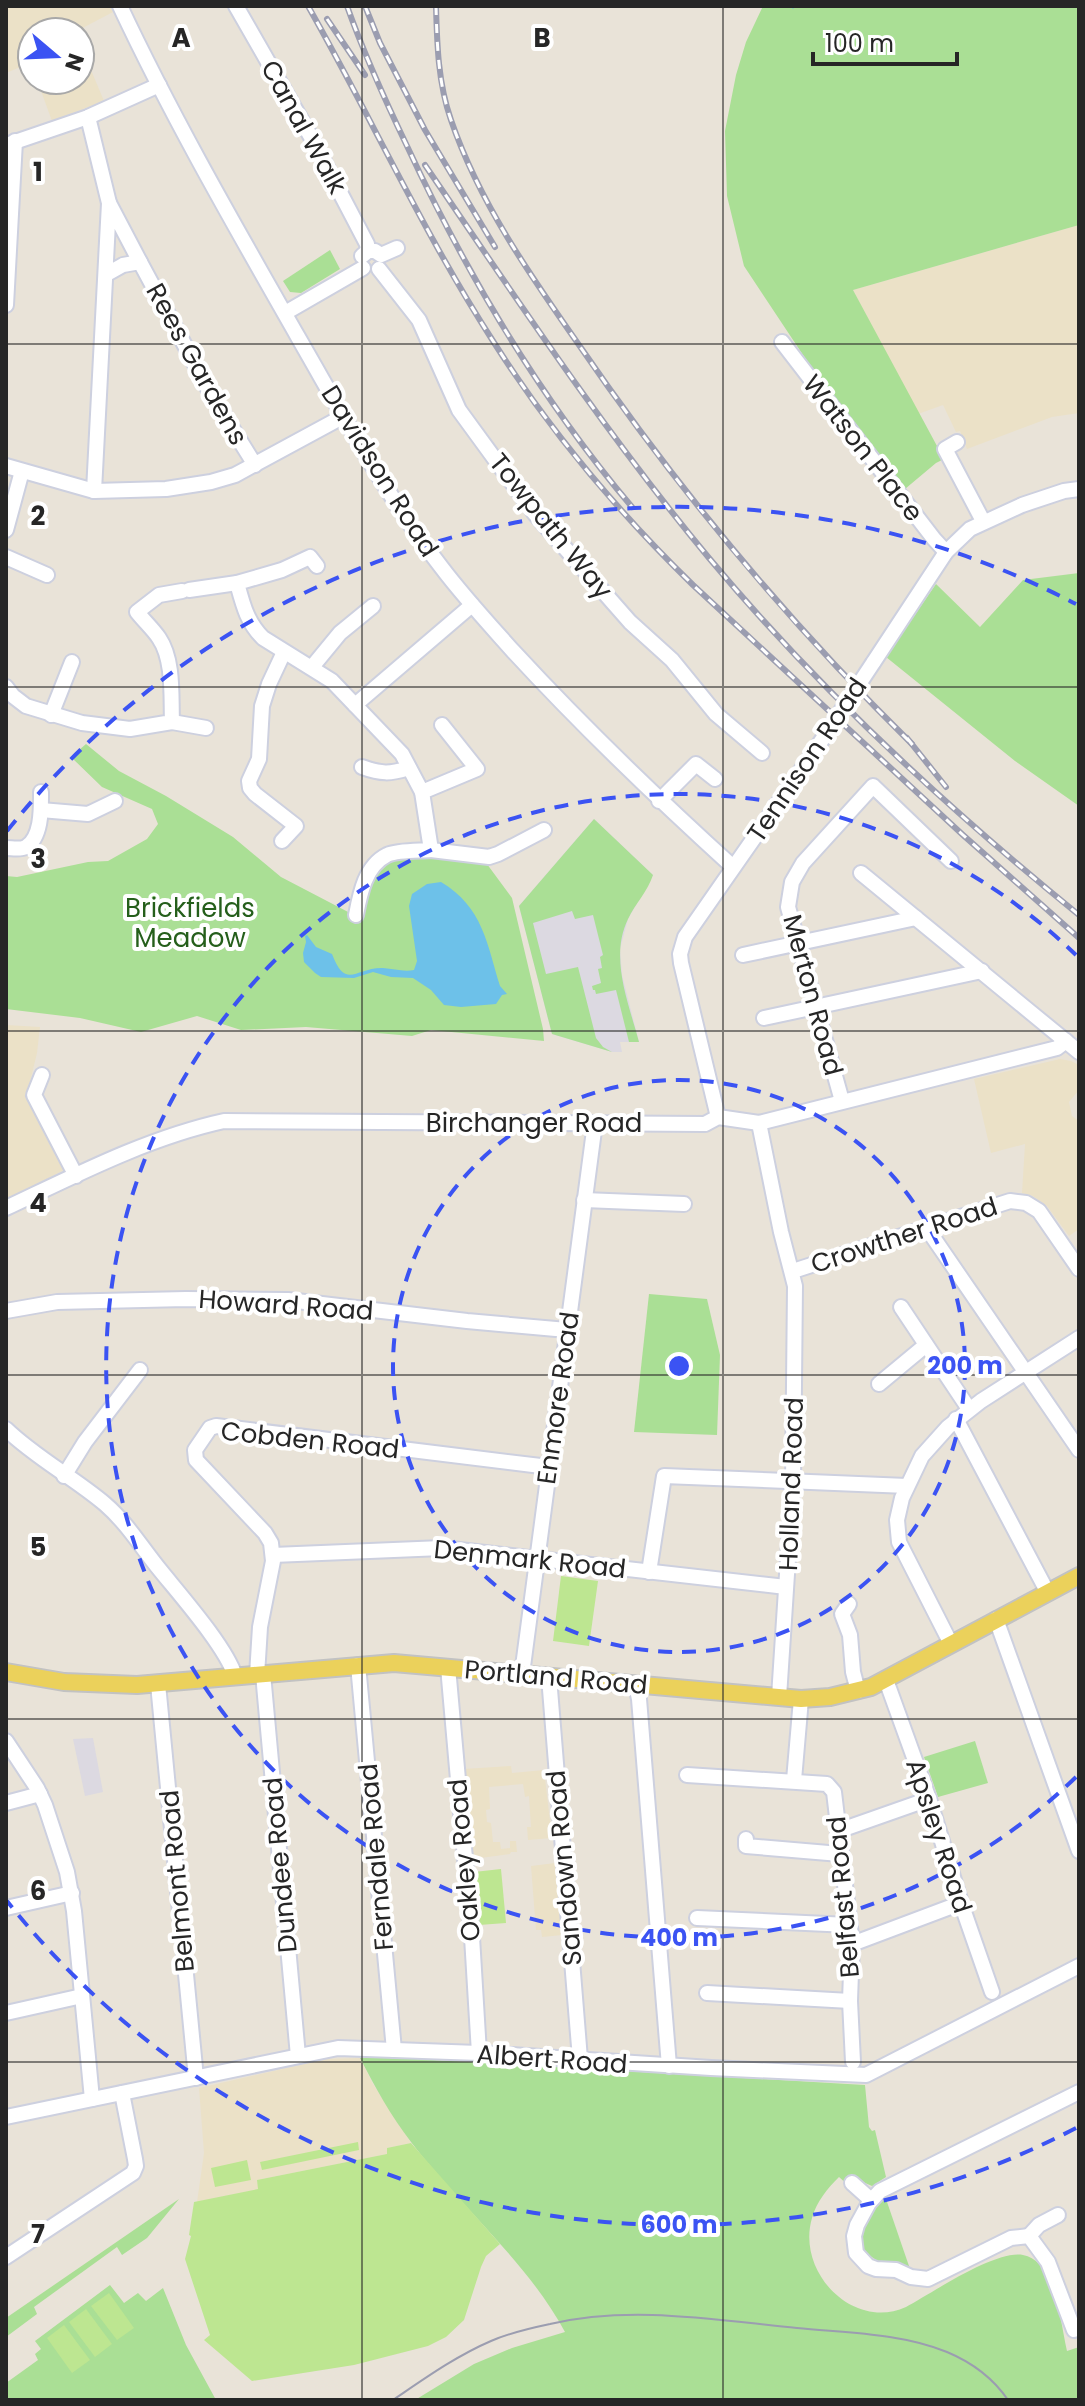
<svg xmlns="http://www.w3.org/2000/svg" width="1085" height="2406" font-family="Poppins,sans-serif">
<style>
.industrial{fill:#dcd9e1}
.education{fill:#ebe1c7}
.green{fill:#aadf95}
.pitch{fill:#bde691}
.water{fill:#6dc1e9}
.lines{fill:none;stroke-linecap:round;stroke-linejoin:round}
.stream{stroke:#6dc1e9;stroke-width:3}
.minor-casing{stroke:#cdd0df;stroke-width:18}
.major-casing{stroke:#c2c2c2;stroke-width:20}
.minor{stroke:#fff;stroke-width:14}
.major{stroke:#ebd15b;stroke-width:16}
.tram{stroke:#9b9db0;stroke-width:2}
.rail-casing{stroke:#9b9db0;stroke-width:6}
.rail{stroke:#fff;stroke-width:3;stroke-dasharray:9;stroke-linecap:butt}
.minor-bridge-casing{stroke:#cdd0df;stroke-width:18;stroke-linecap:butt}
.minor-bridge{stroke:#fff;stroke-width:14}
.grid{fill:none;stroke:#262626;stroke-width:2;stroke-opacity:0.55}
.ring{fill:none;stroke:#3b53f3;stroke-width:4;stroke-dasharray:14 10}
.labels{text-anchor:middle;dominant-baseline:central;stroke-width:8;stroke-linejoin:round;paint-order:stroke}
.street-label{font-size:26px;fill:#262626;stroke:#fff}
.park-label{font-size:26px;fill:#255f1b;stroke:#fff}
.grid-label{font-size:26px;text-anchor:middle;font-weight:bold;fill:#262626;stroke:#fff;stroke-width:8;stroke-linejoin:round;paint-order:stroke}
.centre{fill:#3b53f3;stroke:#fff;stroke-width:4}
.ring-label{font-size:24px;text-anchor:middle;font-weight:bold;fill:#3b53f3;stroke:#fff;stroke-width:8;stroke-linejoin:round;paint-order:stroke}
</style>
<rect width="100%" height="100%" fill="#e9e3d8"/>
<!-- industrial -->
<g class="industrial">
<path d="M594,819L653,875L628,919L620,949L622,975L639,1042H620L622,1052H612L552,1034L519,906Z"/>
<path d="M93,1738L103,1792L85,1796L73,1739Z"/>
</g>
<!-- education -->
<g class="education">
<path d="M6,6H110L113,12L75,32H32V68L30,63L6,73Z"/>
<path d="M80,44L104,101L52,121L37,80H80Z"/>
<path d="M1079,225V413L1052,417L967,449L960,431L956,432L943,405L918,414L853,290Z"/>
<path d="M6,1025L40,1027L37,1053L29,1086L68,1165L66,1169L6,1200Z"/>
<path d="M1060,1059L1071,1061L1079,1065V1090L1069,1102L1072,1116L1079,1121V1229L1069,1236L1047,1206L1033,1196L1022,1193L1025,1144L991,1153L974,1079Z"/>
<path d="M511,1766L512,1773L544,1770L552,1838L528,1840L527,1827H531L529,1796L525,1797L523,1784L489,1787L490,1809L486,1810L487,1822L491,1823L493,1842H500L501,1849L510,1848V1841H516L517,1852H511L510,1854L473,1859L464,1769Z"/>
<path d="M555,1863L562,1935L542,1937L541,1930H536L531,1866Z"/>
<path d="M360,2058L373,2084L411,2143L387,2148L388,2154L257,2180L259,2189L197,2202L204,2153L199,2088L326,2059Z"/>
</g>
<!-- green -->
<g class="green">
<path d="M763,6H1076L1079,12V225L853,290L944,459L936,463L905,489L813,370L744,266L727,196L725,131L736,75L746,42Z"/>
<path d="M330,250L340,269L301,293L290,292L283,281Z"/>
<path d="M1079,573V806L1015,761L886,657L936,584L980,627L1023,580Z"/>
<path d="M86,744L119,771L166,796L233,837L281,877L350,913L385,851L484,860L512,898L543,1029L544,1041L431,1030L412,1036L306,1027L241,1030L197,1016L141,1032L80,1018L6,1009V876L17,877L88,862L108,861L147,839L158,824L152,809L102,787L71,757Z"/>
<path d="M594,819L653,875C648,891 635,904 628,919C609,958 629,1004 639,1042H629L616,990L596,994L595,990H593L592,986L601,983L598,969L602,968L600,957L603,955L593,915L575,919L572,911L533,923L546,974L578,967L596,1038L603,1047L612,1052L552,1034L519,906Z"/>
<path d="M649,1294L707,1299L720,1355L717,1435L634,1432Z"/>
<path d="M975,1741L988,1783L938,1797L924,1757Z"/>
<path d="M360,2058H399L865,2085L869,2127L872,2131L875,2130L886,2177L872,2186L856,2179L849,2186L839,2177C827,2189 817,2201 812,2218C796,2272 853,2331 906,2307C932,2293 995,2250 1023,2255C1036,2257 1044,2269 1049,2279C1059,2301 1062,2328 1067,2351L1079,2347V2400H415L474,2364L512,2348L565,2332C526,2260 460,2207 411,2142C391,2116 375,2087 360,2058Z"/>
<path d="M179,2199L147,2238L122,2255L117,2247L34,2307L37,2314L6,2337V2318Z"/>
<path d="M886,2199L910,2269L882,2264L863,2251C859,2229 866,2211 886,2199Z"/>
<path d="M110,2285L124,2303L138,2293L146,2301L163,2288L186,2345L216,2400H6V2383L38,2360L35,2354L41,2349L35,2341Z"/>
</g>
<!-- pitch -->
<g class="pitch">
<path d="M561,1576L598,1581L589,1646L553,1641Z"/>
<path d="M501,1869L506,1923L479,1925L474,1872Z"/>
<path d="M358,2142L359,2150L262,2170L260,2162Z"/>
<path d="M411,2143L500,2244L486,2256L481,2267L464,2320L446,2337L428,2346L354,2365L252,2381L204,2340L210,2335L185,2259L191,2236L189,2235L194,2202L258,2189L257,2180L387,2154V2148Z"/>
<path d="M247,2160L251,2180L215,2187L211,2168Z"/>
<path d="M109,2293L134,2328L117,2340L91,2306Z"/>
<path d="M86,2309L112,2344L95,2357L69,2322Z"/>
<path d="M64,2325L90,2360L72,2373L47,2338Z"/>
</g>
<!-- water -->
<path class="water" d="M441,882C483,907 487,944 500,986L507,994L502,995L496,1004L461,1007L444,1005L431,990L413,978L391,977L373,972L354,978L321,977L315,973L304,962L303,953L306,942L305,936L307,935L316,947L332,954C346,991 356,967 383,968C394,969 404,972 414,970L417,961L409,906L412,894L427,884Z"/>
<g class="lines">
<!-- stream -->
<path class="stream" d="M792,6L793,7"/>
<defs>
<g id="minor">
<path d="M120,6C173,119 236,228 298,337C343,415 386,496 442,568C464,597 489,624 513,651C583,727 657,798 733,867"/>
<path d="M236,6L311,137L367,244L368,251"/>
<path d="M88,117L109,203"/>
<path d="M6,145L88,117L159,85"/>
<path d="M362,256L368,251H375L381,255L397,248"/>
<path d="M140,262L211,394L255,465"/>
<path d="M379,269L419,320L459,410L535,514L630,622L672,660L716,714L762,753"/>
<path d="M6,305L15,141"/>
<path d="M285,313L363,268"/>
<path d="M782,342L934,539L946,552"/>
<path d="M957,442L945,449L983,521"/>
<path d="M6,466L94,491L166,489L211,482L235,475L344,416"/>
<path d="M94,491L109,203L140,262L123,265L107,274"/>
<path d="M6,530L22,471"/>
<path d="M6,557L47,575"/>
<path d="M317,566L310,557L282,570L237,583C243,605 247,622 263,638L332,681L402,754L422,792L431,850C418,851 398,850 387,855C365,866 360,894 356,915"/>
<path d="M189,590L237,583"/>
<path d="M873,663L946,552L970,529L1022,505L1064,491L1079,489"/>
<path d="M312,667L340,633L373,606"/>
<path d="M6,687L13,696L26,706L82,723L130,729L172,722C171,696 174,660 159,638C153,629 144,621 137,612L159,595L182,591"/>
<path d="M355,705L472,605"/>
<path d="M51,715L72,662"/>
<path d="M172,722L206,728"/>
<path d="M362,767C381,774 390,774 409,768"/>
<path d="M422,792L477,769L442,725"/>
<path d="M659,801L696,764L715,779"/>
<path d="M41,810L88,814L115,801"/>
<path d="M282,841L296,826L255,794L250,788L249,781L259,759L262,706L269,684L284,652"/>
<path d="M6,848C12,848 20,850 26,847C42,837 41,808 41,792"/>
<path d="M431,850L489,857L498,854L544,830"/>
<path d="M861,873L1079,1052"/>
<path d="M743,955L916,918"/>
<path d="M764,1018L982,971"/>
<path d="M42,1075L34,1095L76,1176"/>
<path d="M842,1101L788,907L792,882L803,863L873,786L951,861"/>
<path d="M718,1117L681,963L680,954L685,937L814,752"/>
<path d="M759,1123L781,1232L795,1286L793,1482L779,1697"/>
<path d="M584,1200L684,1204"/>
<path d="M6,1208C76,1175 147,1138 224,1121L705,1124L718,1117L759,1123L1057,1048L1066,1041"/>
<path d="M926,1227L1079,1450"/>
<path d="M793,1271L1010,1201L1026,1203L1039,1211L1079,1269"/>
<path d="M901,1307L969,1409"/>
<path d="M6,1311L57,1302L186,1299L288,1300L467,1321L567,1330"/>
<path d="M879,1384L926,1345"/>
<path d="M956,1419L1048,1593"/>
<path d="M6,1429C36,1458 73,1477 105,1504C127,1523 142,1548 160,1570C181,1596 226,1647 235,1676"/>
<path d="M64,1476L85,1442L140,1370"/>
<path d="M273,1555L442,1548L786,1587"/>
<path d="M649,1572L664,1476L907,1486"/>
<path d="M849,1604L842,1614L850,1635L853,1672L858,1691"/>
<path d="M996,1619L1079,1851"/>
<path d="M951,1644L899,1542L897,1520L902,1498L922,1456L948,1427L981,1401L1079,1338"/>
<path d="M358,1665L394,2050"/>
<path d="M448,1667L472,1937L479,2053"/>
<path d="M263,1674L298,2056"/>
<path d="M522,1674L595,1123"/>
<path d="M257,1675L260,1627L273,1561L271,1543L265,1533L196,1460L195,1450L210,1428L216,1426L549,1467"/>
<path d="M549,1677L580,2059"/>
<path d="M886,1680L929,1799L961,1903L992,1992"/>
<path d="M158,1684L196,2078"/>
<path d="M636,1685L639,1699L669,2066"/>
<path d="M6,1741L37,1788L45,1805L67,1872L74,1911L92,2099"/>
<path d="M687,1775L827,1784L834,1792L852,1944L850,2001L853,2062"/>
<path d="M794,1780L801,1699"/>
<path d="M6,1803L40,1794"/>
<path d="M838,1831L929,1799"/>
<path d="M746,1839V1846L840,1854"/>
<path d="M6,1908L72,1893"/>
<path d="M697,1918L849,1925"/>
<path d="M852,1944L961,1903"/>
<path d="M707,1993L850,2001"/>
<path d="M6,2013L82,1996"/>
<path d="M6,2117L338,2048L479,2053L711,2068L866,2075L1079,1966"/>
<path d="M852,2183L871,2200"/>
<path d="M1029,2236L1039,2225L1058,2215"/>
<path d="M6,2257L133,2173L136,2166L135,2159L122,2093"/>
<path d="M1074,2330L1048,2262L1029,2236L1011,2238L928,2279L911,2277L896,2270L876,2269L868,2266L856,2253L854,2236L857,2225L869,2203L880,2191L1079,2092"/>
</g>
<path id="major" d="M6,1672L64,1682L137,1685L394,1663L801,1699L830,1697L871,1687L1079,1576"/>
</defs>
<!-- minor casing -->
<use href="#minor" class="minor-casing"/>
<!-- major casing -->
<use href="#major" class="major-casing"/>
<!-- minor -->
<use href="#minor" class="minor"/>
<!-- major -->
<use href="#major" class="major"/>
<!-- tram -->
<path class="tram" d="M393,2400C424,2379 456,2356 491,2341C509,2333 531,2328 550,2324C631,2305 715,2320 797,2328C846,2333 901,2333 947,2352C971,2362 993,2378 1008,2400"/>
<defs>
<g id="rail">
<path d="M308,6C371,117 424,234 493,341C550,431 617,511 693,585L963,835L1079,938"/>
<path d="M347,6C364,54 385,100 407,146C467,275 540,398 632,507"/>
<path d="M365,6L380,43L425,130L495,247"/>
<path d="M436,6C437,44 438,83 451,120C479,202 530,275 579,345C679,491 786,620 912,744"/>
<path d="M327,19L365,75"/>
<path d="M425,165C516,298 606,434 709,558C819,690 946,807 1079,915"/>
<path d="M907,738L946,787"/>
</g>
</defs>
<!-- rail casing -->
<use href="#rail" class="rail-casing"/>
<!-- rail -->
<use href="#rail" class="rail"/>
<defs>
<path id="minor-bridge" d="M814,752L873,663"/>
</defs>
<!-- minor-bridge casing -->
<use href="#minor-bridge" class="minor-bridge-casing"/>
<!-- minor-bridge -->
<use href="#minor-bridge" class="minor-bridge"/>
</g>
<!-- grid -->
<path class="grid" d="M362,6V2400M723,6V2400M6,344H1079M6,687H1079M6,1031H1079M6,1375H1079M6,1719H1079M6,2062H1079"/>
<!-- distance rings -->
<g class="ring">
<circle cx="679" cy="1366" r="286"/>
<path d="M1076 1777A572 572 0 1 1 1076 955"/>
<path d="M1076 2128A859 859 0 0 1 7 1901M7 831A859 859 0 0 1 1076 604"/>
</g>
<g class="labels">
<!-- street labels -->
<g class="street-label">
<text transform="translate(304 127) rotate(61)">Canal Walk</text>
<text transform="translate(197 364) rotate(61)">Rees Gardens</text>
<text transform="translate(863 448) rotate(52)">Watson Place</text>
<text transform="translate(380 471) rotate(58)">Davidson Road</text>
<text transform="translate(551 526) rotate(51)">Towpath Way</text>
<text transform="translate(807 760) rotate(-56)">Tennison Road</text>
<text transform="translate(813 995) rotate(75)">Merton Road</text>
<text x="534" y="1123">Birchanger Road</text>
<text transform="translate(904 1235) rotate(-18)">Crowther Road</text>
<text transform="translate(286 1305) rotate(4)">Howard Road</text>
<text transform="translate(558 1398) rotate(-82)">Enmore Road</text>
<text transform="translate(310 1440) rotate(6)">Cobden Road</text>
<text transform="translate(791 1484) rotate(-88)">Holland Road</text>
<text transform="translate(530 1559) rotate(6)">Denmark Road</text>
<text transform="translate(556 1677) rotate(5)">Portland Road</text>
<text transform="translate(939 1836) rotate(72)">Apsley Road</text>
<text transform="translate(376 1857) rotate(-95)">Ferndale Road</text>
<text transform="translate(464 1860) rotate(-95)">Oakley Road</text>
<text transform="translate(280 1865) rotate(-95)">Dundee Road</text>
<text transform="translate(564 1868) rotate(-95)">Sandown Road</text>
<text transform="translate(177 1881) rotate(-95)">Belmont Road</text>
<text transform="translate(843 1897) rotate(-95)">Belfast Road</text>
<text transform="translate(552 2059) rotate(4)">Albert Road</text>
</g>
<!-- park labels -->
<g class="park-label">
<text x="190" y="908">Brickfields<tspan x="190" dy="30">Meadow</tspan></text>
</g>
</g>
<g class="grid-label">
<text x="181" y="47">A</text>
<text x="542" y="47">B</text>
<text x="38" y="181">1</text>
<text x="38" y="525">2</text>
<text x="38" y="868">3</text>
<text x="38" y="1212">4</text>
<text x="38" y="1556">5</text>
<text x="38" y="1900">6</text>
<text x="38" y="2243">7</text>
</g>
<circle cx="679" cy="1366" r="12" class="centre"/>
<g class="ring-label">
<text x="965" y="1374">200 m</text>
<text x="679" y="1946">400 m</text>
<text x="679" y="2233">600 m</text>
</g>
<!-- border -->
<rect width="1085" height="2406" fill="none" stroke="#262626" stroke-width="16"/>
<!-- north arrow -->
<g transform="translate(56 56) rotate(109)"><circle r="38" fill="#ffffff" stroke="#a8a8a8" stroke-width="2"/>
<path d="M0-6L14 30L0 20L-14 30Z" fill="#3b53f3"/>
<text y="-12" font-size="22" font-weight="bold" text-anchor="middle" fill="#262626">N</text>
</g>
<!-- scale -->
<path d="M813 52v12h144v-12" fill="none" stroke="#262626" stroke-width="4"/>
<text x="825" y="52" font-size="24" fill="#262626" stroke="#ffffff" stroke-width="6" paint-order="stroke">100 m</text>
</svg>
